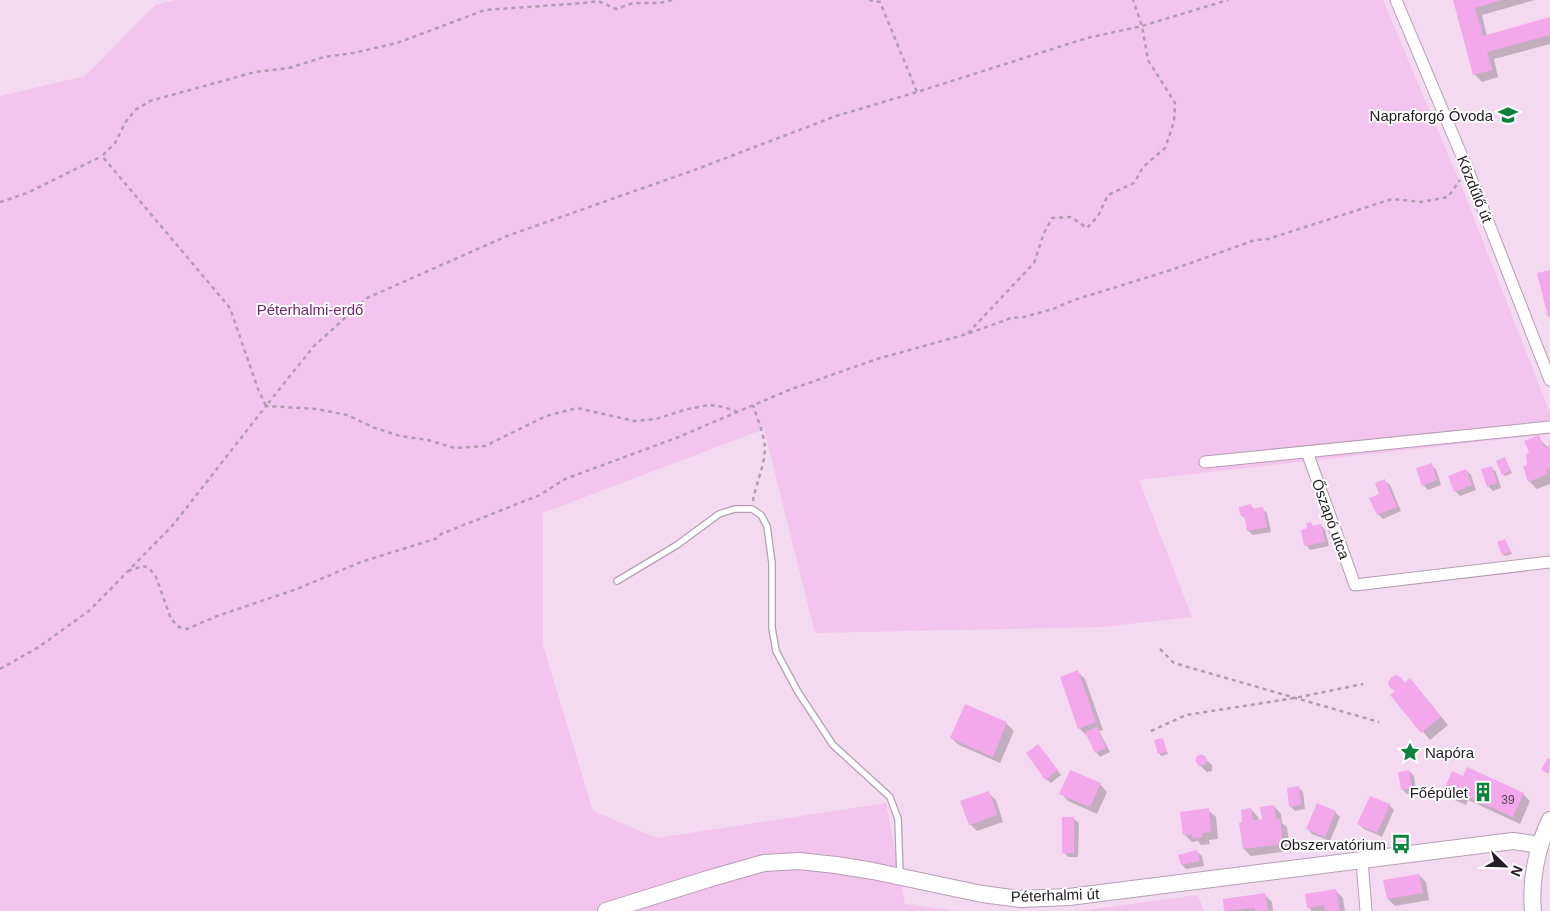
<svg xmlns="http://www.w3.org/2000/svg" width="1550" height="911" font-family="Arial,sans-serif">
<style>
.green{fill:#f3c4ee}
.shadow{fill:#0003}
.building{fill:#f3a8ec}
.lines{fill:none;stroke-linecap:round;stroke-linejoin:round}
.lane-casing{stroke:#b79eb4;stroke-width:8}
.street-casing{stroke:#b79eb4;stroke-width:13}
.secondary-casing{stroke:#b79eb4;stroke-width:18}
.path{stroke:#b09cae;stroke-width:2.5;stroke-dasharray:4 4;stroke-linecap:butt}
.lane{stroke:#fff;stroke-width:5.5}
.street{stroke:#fff;stroke-width:11}
.secondary{stroke:#fff;stroke-width:16}
.labels{text-anchor:middle;dominant-baseline:central;stroke-width:4;stroke-linejoin:round;paint-order:stroke}
.number-label{font-size:12px;fill:#583e55}
.poi-label{font-size:15px;fill:#241b23;stroke:#fff;text-anchor:end}
.street-label{font-size:15px;fill:#241b23;stroke:#fff}
.park-label{font-size:15px;fill:#792375;stroke:#fff}
</style>
<rect width="100%" height="100%" fill="#f4daf1"/>
<!-- green -->
<g class="green">
<path d="M175,0H1383L1463,190L1550,413V434L1139,480L1192,617L1102,627L815,633L764,429L543,513V645L593,811L657,838L886,803L905,904L958,911H0V96L85,76L155,5Z"/>
<path d="M1198,895L1204,911H1078Z"/>
</g>
<!-- shadow -->
<g class="shadow">
<path d="M1455,0H1535L1482,15L1487,36L1550,18V44L1494,59L1498,77L1482,82L1475,75Z"/>
<path d="M1538,437L1547,447H1550V484L1537,489L1530,482L1524,467L1528,466Z"/>
<path d="M1505,459L1512,473L1505,476L1503,474Z"/>
<path d="M1431,465L1436,469L1441,485L1428,490L1423,485Z"/>
<path d="M1491,467L1496,472L1501,488L1493,491L1488,486Z"/>
<path d="M1466,470L1471,475L1476,490L1460,496L1455,491Z"/>
<path d="M1385,481L1390,485L1401,511L1383,519L1378,514Z"/>
<path d="M1251,506L1255,510L1262,509L1267,513L1271,532L1253,535L1248,531L1246,519L1241,515Z"/>
<path d="M1311,523L1314,527L1321,525L1325,530L1329,546L1310,550L1306,545Z"/>
<path d="M1505,540L1512,554L1505,556L1503,554Z"/>
<path d="M1078,672L1085,679L1103,730L1099,731L1110,752L1100,757L1096,752L1088,735H1086L1079,728Z"/>
<path d="M1401,679L1405,684L1417,687L1448,725L1430,740L1392,695L1396,692L1391,688Z"/>
<path d="M965,706L1007,724L1014,731L1000,763L959,745L951,738Z"/>
<path d="M1162,739L1168,754L1161,756L1160,754Z"/>
<path d="M1038,745L1061,775L1051,783L1046,779Z"/>
<path d="M1198,756H1202L1212,765V771L1207,772L1197,763Z"/>
<path d="M1409,771L1414,776L1416,792L1407,794L1402,789Z"/>
<path d="M1100,784L1107,792L1097,814L1068,801L1061,793Z"/>
<path d="M1299,788L1303,792L1305,809L1295,811L1290,806Z"/>
<path d="M1444,791L1523,794L1530,801L1520,824L1468,800L1466,805L1452,799Z"/>
<path d="M988,793L996,800L1003,822L977,831L970,824Z"/>
<path d="M1389,805L1394,810L1382,837L1364,829L1359,824Z"/>
<path d="M1274,806L1281,814L1282,823L1287,827L1290,851L1251,856L1244,849L1241,824L1251,809L1258,817L1259,821L1263,820Z"/>
<path d="M1208,810L1216,817L1218,839L1209,840L1210,844L1201,845L1198,841L1192,842L1185,835Z"/>
<path d="M1335,812L1340,817L1330,841L1312,834L1308,829Z"/>
<path d="M1074,819L1079,823L1078,857H1068L1064,852Z"/>
<path d="M1197,852L1202,856L1204,866L1186,869L1182,865Z"/>
<path d="M1419,875L1426,882L1429,900L1395,906L1388,899Z"/>
<path d="M1336,891L1343,898L1345,911H1312L1308,907Z"/>
<path d="M1265,895L1272,902L1273,911H1226L1224,900Z"/>
</g>
<!-- building -->
<g class="building">
<path d="M1453,0H1501L1475,8L1483,36L1550,17V35L1487,52L1492,70L1473,75Z"/>
<path d="M1550,270V317H1548L1537,273Z"/>
<path d="M1539,435L1544,447L1549,445L1550,447V469L1546,470L1548,474L1528,482L1523,466L1527,465L1526,454L1529,452L1524,441Z"/>
<path d="M1505,457L1510,471L1502,475L1496,461Z"/>
<path d="M1432,463L1437,480L1422,486L1416,468Z"/>
<path d="M1492,466L1497,483L1487,487L1481,469Z"/>
<path d="M1466,469L1472,485L1454,492L1448,476Z"/>
<path d="M1385,479L1397,507L1377,515L1369,498L1379,494L1375,483Z"/>
<path d="M1251,504L1252,509L1263,507L1267,527L1247,531L1244,515H1240L1239,507Z"/>
<path d="M1311,522L1312,526L1321,524L1325,542L1304,546L1301,530L1307,528L1306,523Z"/>
<path d="M1505,539L1511,552L1502,555L1497,542Z"/>
<path d="M1078,670L1096,722L1078,729L1060,677Z"/>
<path d="M1396,675L1402,678L1404,683L1410,678L1441,717L1421,733L1390,695L1395,691L1390,688L1388,683L1391,677Z"/>
<path d="M965,704L1007,722L993,757L950,738Z"/>
<path d="M1097,727L1106,748L1095,753L1085,732Z"/>
<path d="M1163,738L1167,752L1158,754L1154,740Z"/>
<path d="M1038,744L1058,770L1045,780L1026,753Z"/>
<circle cx="1201" cy="760" r="5.5"/>
<path d="M1548,758L1550,759L1549,774L1541,770Z"/>
<path d="M1467,767L1524,793L1513,817L1461,794L1458,799L1443,792L1452,771L1463,776Z"/>
<path d="M1070,770L1101,783L1090,807L1059,794Z"/>
<path d="M1409,770L1412,788L1401,790L1398,772Z"/>
<path d="M1299,786L1301,805L1289,807L1287,788Z"/>
<path d="M989,791L997,815L969,825L960,801Z"/>
<path d="M1370,796L1390,804L1377,833L1357,824Z"/>
<path d="M1317,803L1336,811L1325,837L1306,829Z"/>
<path d="M1274,805L1276,819H1280L1283,844L1243,849L1239,823L1242,822L1241,810L1251,808L1253,820L1262,819L1260,807Z"/>
<path d="M1209,808L1211,832L1202,833L1203,837L1192,838V834L1183,835L1180,812Z"/>
<rect x="1062" y="817" width="12" height="36"/>
<path d="M1197,850L1200,861L1181,865L1178,855Z"/>
<path d="M1419,874L1423,893L1387,899L1383,880Z"/>
<path d="M1336,889L1340,911H1325L1324,905L1307,908L1305,894Z"/>
<path d="M1265,893L1268,911H1255L1254,908L1224,911L1223,899Z"/>
</g>
<g class="lines">
<defs>
<path id="lane" d="M617,581L677,545L719,514L735,509H752L761,515L767,526L772,563V628L776,651L798,692L833,745L890,797L898,819L900,875"/>
<g id="street">
<path d="M1396,0L1469,173L1550,380"/>
<path d="M1307,452L1355,585L1550,562"/>
<path d="M1205,462L1550,427"/>
<path d="M1362,861L1366,911"/>
</g>
<g id="secondary">
<path d="M606,911L708,879L764,863L799,861L836,865L873,871L982,894L1020,899L1069,897L1513,841L1540,845"/>
<path d="M1533,911C1530,881 1537,847 1550,820"/>
</g>
</defs>
<!-- lane casing -->
<use href="#lane" class="lane-casing"/>
<!-- street casing -->
<use href="#street" class="street-casing"/>
<!-- secondary casing -->
<use href="#secondary" class="secondary-casing"/>
<!-- path -->
<g class="path">
<path d="M672,0L660,3H633L616,9L598,1L584,3L485,10L397,43L353,53L324,57L289,68L255,72L150,101L135,110L125,123L115,143L102,156L230,308L258,389L266,406L314,346L367,298L507,236L697,169L836,116L917,92L1087,38L1142,26L1228,0"/>
<path d="M869,0L880,2L917,92"/>
<path d="M0,202L27,193L102,156"/>
<path d="M968,333L1034,263L1044,233L1052,218L1071,217L1087,228L1098,216L1108,195L1134,183L1143,167L1165,148L1174,122L1175,103L1148,60L1142,26L1133,0"/>
<path d="M753,501C756,483 765,465 765,447C764,434 757,418 753,405"/>
<path d="M128,571L143,566L149,568L156,577L171,619L179,627L187,629L217,616L297,589L361,562L438,538L441,534L540,495L565,479L676,438L789,390L877,359L967,334L1011,318L1024,317L1053,309L1074,300L1171,270L1255,240L1268,239L1392,199L1422,202L1448,197L1460,180"/>
<path d="M1160,649L1174,663L1379,722"/>
<path d="M0,669L39,647L90,610L173,525L266,406L316,409L347,415L375,428L400,436L428,440L455,448L485,446L546,416L577,408L634,421L656,419L684,410L708,405L724,407L737,412"/>
<path d="M1151,731L1186,715L1295,698L1363,684"/>
</g>
<!-- lane -->
<use href="#lane" class="lane"/>
<!-- street -->
<use href="#street" class="street"/>
<!-- secondary -->
<use href="#secondary" class="secondary"/>
</g>
<!-- icons -->
<defs>
<symbol id="school-bare" viewBox="-9 -9 18 18"><path d="M0-5L7-2L0 1L-7-2ZM-4 1L0 2.5L4 1V4Q0 6-4 4Z" fill="#0b833c" stroke="#fff" stroke-width="2.5" paint-order="stroke"/></symbol>
<symbol id="sight-bare" viewBox="-9 -9 18 18"><path d="M0-6L1.8-2.2L6-1.7L2.9 1.2L3.7 5.4L0 3.3L-3.7 5.4L-2.9 1.2L-6-1.7L-1.8-2.2Z" fill="#0b833c" stroke="#fff" stroke-width="2.5" paint-order="stroke"/></symbol>
<symbol id="building-bare" viewBox="-9 -9 18 18"><path d="M-4-6H4V6H1V3H-1V6H-4ZM-2.5-4.3h1.7v1.8h-1.7ZM.8-4.3h1.7v1.8H.8ZM-2.5-1h1.7V.8h-1.7ZM.8-1h1.7V.8H.8Z" fill="#0b833c" stroke="#fff" stroke-width="2.5" paint-order="stroke"/></symbol>
<symbol id="bus-bare" viewBox="-9 -9 18 18"><path d="M-5-6H5V4H4V6H2V4H-2V6H-4V4H-5ZM-3.5-4V0h7V-4ZM-3.5 1.2v1.5H-2V1.2ZM2 1.2v1.5H3.5V1.2Z" fill="#0b833c" stroke="#fff" stroke-width="2.5" paint-order="stroke"/></symbol>
</defs>
<g fill-rule="evenodd">
<use href="#school-bare" x="1494" y="101" width="28" height="28"/>
<use href="#sight-bare" x="1396" y="738" width="28" height="28"/>
<use href="#building-bare" x="1469" y="778" width="28" height="28"/>
<use href="#bus-bare" x="1387" y="830" width="28" height="28"/>
</g>
<g class="labels">
<!-- number labels -->
<g class="number-label">
<text x="1508" y="800">39</text>
</g>
<!-- poi labels -->
<g class="poi-label">
<text x="1493" y="115">Napraforgó Óvoda</text>
<text x="1425" y="752" text-anchor="start">Napóra</text>
<text x="1468" y="792">Főépület</text>
<text x="1386" y="844">Obszervatórium</text>
</g>
<!-- street labels -->
<g class="street-label">
<text transform="translate(1475 189) rotate(68)">Közdűlő út</text>
<text transform="translate(1331 519) rotate(70)">Őszapó utca</text>
<text transform="translate(1055 895) rotate(-2)">Péterhalmi út</text>
</g>
<!-- park labels -->
<g class="park-label">
<text x="310" y="309">Péterhalmi-erdő</text>
</g>
</g>
<!-- north arrow -->
<g transform="translate(1505 866) rotate(113)" stroke="#ffffff" stroke-width="4" paint-order="stroke">
<path d="M0-4L9 19L0 12L-9 19Z" fill="#241b23"/>
<text y="-8" font-size="14" font-weight="bold" text-anchor="middle" fill="#241b23">N</text>
</g>
</svg>
